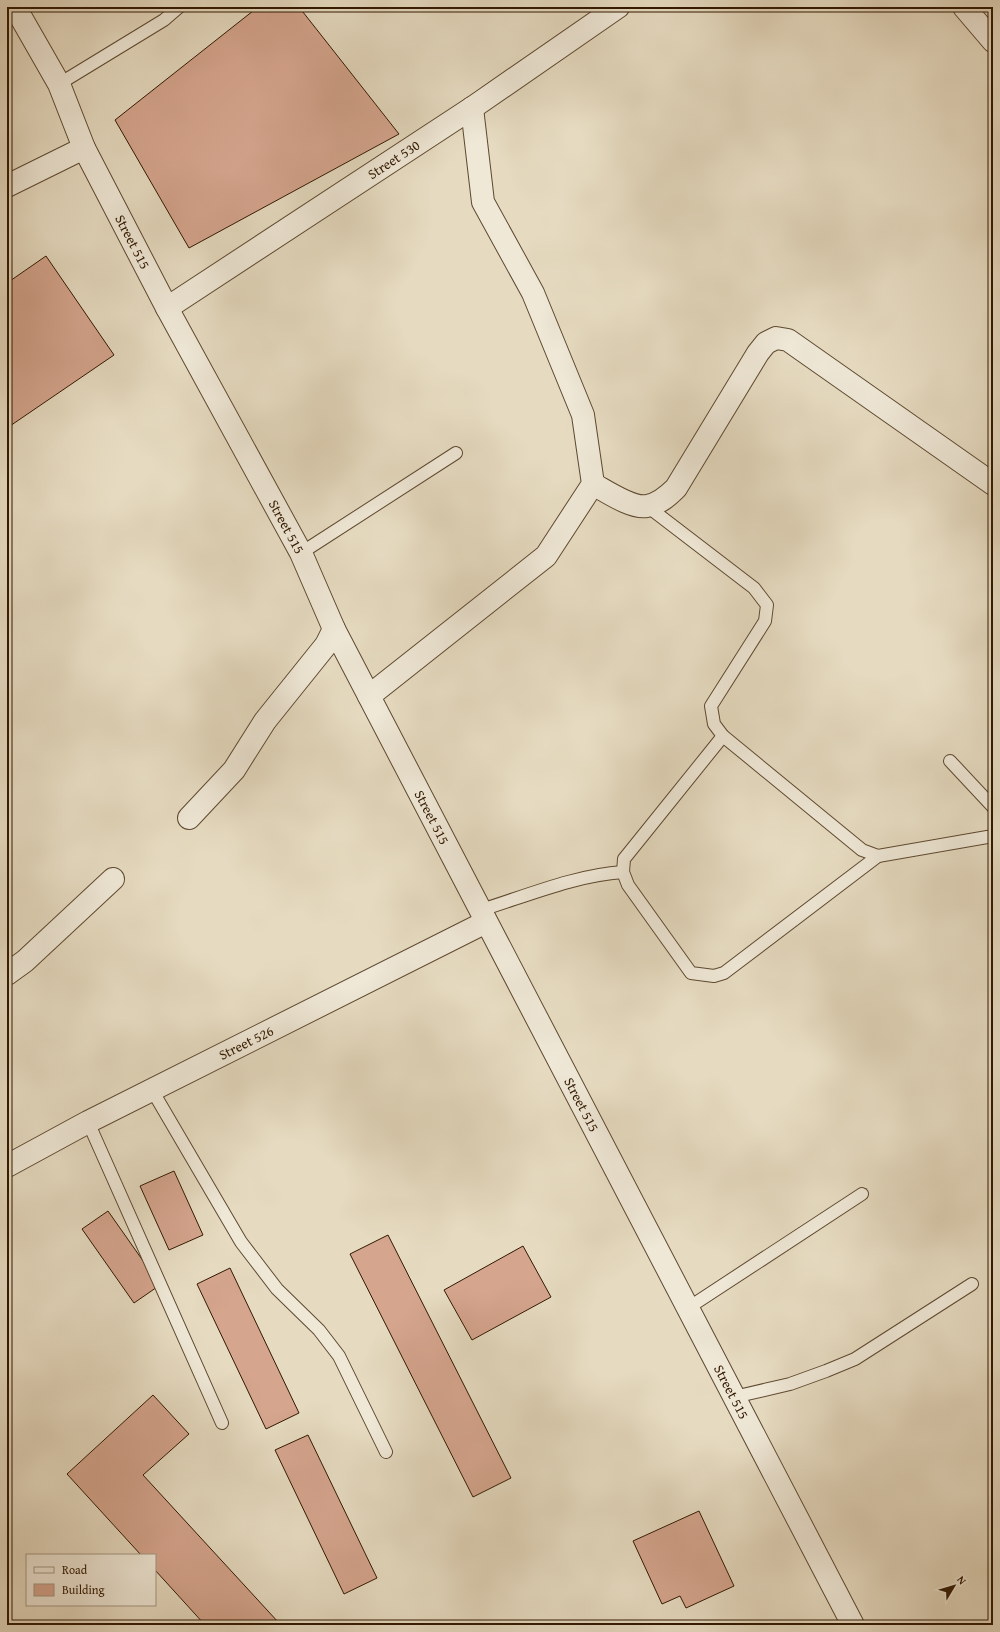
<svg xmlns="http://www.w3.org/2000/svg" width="1000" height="1632" font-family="'Gentium Book Plus',serif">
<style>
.building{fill:#d5a58e;stroke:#311800}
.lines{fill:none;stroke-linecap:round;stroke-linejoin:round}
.service-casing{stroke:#5e4930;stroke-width:14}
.minor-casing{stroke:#5e4930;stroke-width:24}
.tertiary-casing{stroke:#5e4930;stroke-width:24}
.service{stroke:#efe8d7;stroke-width:12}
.minor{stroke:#efe8d7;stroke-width:22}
.tertiary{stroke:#efe8d7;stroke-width:22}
.labels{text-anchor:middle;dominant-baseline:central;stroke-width:4;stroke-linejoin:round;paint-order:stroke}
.street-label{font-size:14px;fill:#311800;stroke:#efe8d7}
</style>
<rect width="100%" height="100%" fill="#e6dbc1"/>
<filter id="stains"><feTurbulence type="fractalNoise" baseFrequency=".005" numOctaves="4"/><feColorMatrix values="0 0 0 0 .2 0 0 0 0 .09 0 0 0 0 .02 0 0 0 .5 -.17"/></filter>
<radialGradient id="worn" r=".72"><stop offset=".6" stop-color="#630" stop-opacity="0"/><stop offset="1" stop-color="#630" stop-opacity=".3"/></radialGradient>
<!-- building -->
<g class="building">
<path d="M258,7H299L399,134L189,248L115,120Z"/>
<path d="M46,256L114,355L7,428V283Z"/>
<path d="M174,1171L203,1235L169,1250L140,1186Z"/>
<path d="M108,1211L160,1285L134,1303L82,1229Z"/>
<path d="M388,1235L511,1478L473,1497L350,1254Z"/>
<path d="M523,1246L551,1297L472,1340L444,1290Z"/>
<path d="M230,1268L299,1413L266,1429L197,1284Z"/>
<path d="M153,1395L189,1434L143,1475L279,1623L277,1625H205L155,1570V1555H141L67,1474Z"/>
<path d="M308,1435L377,1578L344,1594L275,1450Z"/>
<path d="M699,1511L734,1586L686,1608L680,1596L662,1604L633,1541Z"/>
</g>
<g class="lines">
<defs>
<g id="service">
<path d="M59,84L164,20L179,7"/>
<path d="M647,506L754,588L767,605L765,621L711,706L714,724L723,736L862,850L878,856L993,836"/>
<path d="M301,553L456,453"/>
<path d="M723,736L624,859L623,872L628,885L691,973L714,976L724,973L878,856"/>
<path d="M950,761L993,807"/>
<path d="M481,910C526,896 576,875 623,872"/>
<path d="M152,1090L241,1242L277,1289L319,1330L339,1356L386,1452"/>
<path d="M88,1122L222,1423"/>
<path d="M688,1308L862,1194"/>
<path d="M734,1397L790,1384L826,1371L855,1359L972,1284"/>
</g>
<g id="minor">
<path d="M964,7L993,41"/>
<path id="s1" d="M167,308L472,108L618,7"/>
<path d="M593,484C606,491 632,509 647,506C659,504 668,496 676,488L758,353L766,343L776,338L788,340L993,484"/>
<path d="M369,696L546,556L593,484L583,415L533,293L483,202L472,108"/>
<path d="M189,818L234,770L265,721L326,645L334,629"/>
<path d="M7,974L25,961L113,879"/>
<path id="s2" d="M7,1166L88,1122L486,922"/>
</g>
<g id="tertiary">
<path id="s3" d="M15,7L59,84L84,148L167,308L301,553L334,629L853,1625"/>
<path d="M7,186L84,148"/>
</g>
</defs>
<!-- service casing -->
<use href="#service" class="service-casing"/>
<!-- minor casing -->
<use href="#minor" class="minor-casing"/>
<!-- tertiary casing -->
<use href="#tertiary" class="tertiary-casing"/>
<!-- service -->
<use href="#service" class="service"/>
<!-- minor -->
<use href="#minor" class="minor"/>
<!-- tertiary -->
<use href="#tertiary" class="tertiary"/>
</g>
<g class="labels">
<!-- street labels -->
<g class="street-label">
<text stroke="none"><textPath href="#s1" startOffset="271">Street 530</textPath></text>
<text stroke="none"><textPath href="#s3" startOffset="263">Street 515</textPath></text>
<text stroke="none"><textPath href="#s3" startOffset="587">Street 515</textPath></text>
<text stroke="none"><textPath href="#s3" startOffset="912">Street 515</textPath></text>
<text stroke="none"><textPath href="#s2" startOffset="269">Street 526</textPath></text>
<text stroke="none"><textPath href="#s3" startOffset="1236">Street 515</textPath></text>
<text stroke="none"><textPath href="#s3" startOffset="1560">Street 515</textPath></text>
</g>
</g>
<!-- margin -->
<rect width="1000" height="1632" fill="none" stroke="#e6dbc1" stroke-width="24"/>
<rect x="8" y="8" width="984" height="1616" fill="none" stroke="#311800" stroke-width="2"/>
<rect x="12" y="12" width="976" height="1608" fill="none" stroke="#311800"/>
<!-- legend -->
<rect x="26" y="1554" width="130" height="52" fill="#efe8d7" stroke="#a39581"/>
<rect x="34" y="1567" width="20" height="6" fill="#efe8d7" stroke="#a39581"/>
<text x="62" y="1574" font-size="12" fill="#311800">Road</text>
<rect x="34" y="1584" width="20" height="12" fill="#d5a58e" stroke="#a39581"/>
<text x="62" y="1594" font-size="12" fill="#311800">Building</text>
<!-- north arrow -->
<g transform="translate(954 1586) rotate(52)" stroke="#efe8d7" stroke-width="3" paint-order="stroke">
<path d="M0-3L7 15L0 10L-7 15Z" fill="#311800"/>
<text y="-6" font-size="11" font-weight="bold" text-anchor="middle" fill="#311800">N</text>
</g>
<rect width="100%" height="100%" filter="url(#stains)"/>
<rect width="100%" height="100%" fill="url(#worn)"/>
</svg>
